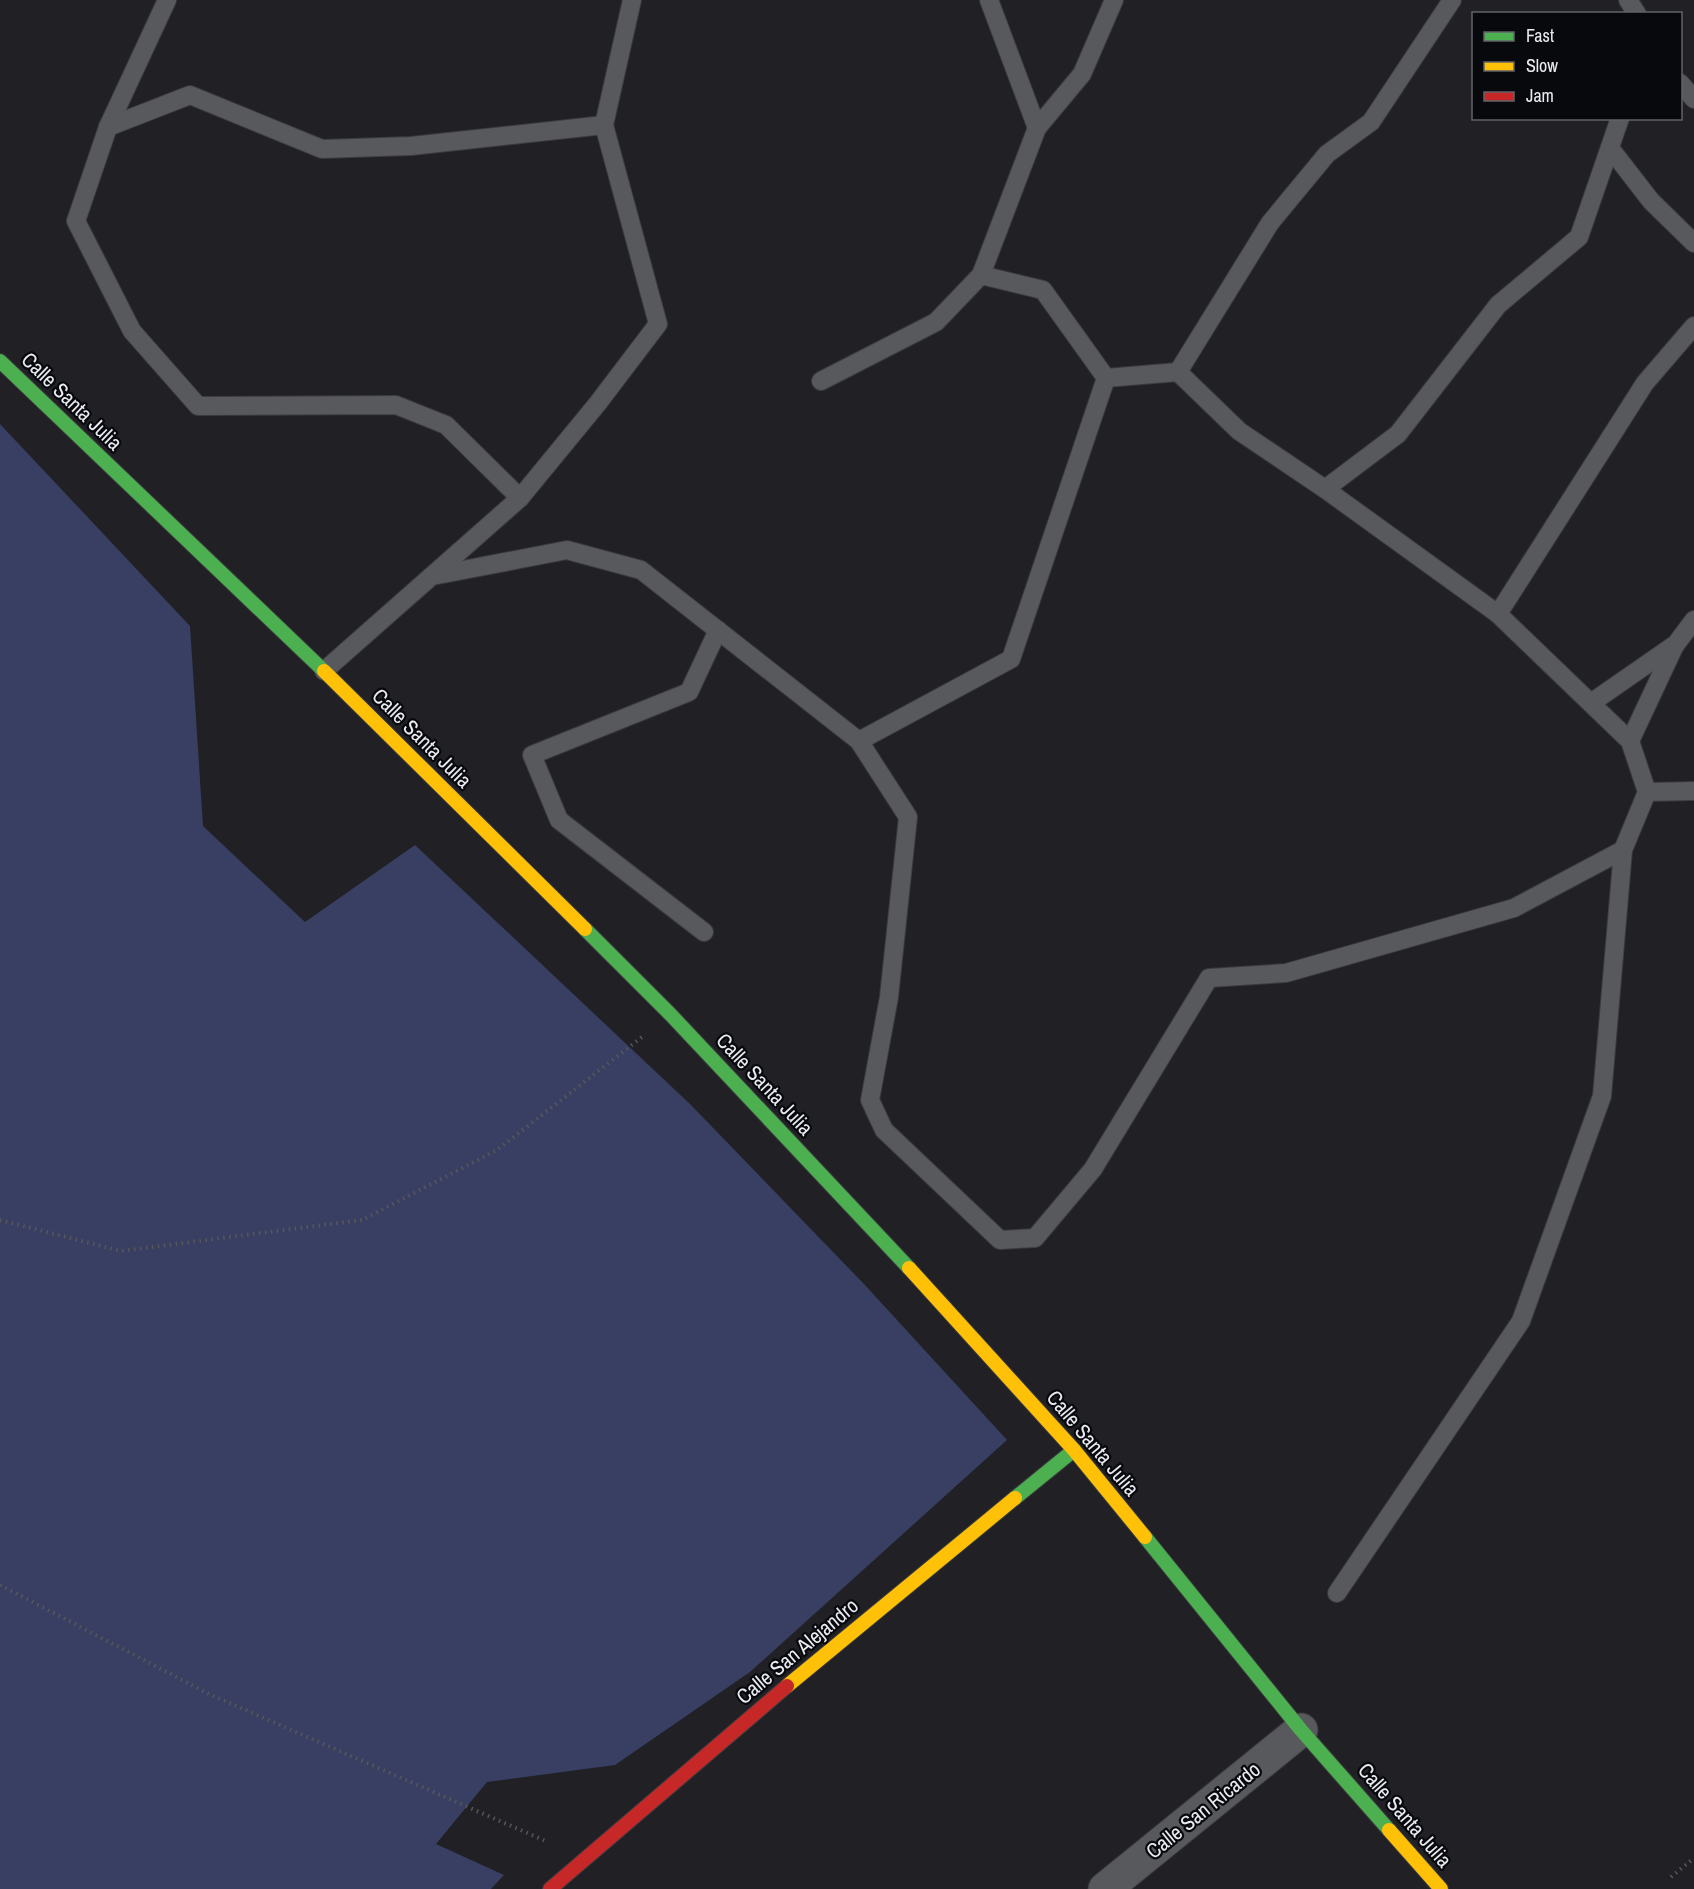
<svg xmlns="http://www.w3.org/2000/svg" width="1694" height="1889" font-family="'Archivo Narrow',sans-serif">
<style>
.green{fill:#383f62}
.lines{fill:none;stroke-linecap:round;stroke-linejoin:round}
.lane-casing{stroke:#3b3b3f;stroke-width:20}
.street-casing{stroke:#3b3b3f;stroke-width:35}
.fast-casing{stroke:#3b3b3f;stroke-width:16}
.slow-casing{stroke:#3b3b3f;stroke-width:16}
.jam-casing{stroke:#3b3b3f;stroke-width:16}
.path{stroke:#57575b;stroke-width:4;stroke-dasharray:1.5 4.5;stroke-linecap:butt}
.lane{stroke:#58595c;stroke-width:18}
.street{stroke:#58595c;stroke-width:33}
.fast{stroke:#4caf50;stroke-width:14}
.slow{stroke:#ffc107;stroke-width:14}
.jam{stroke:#c62828;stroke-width:14}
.labels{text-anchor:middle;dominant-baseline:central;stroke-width:4.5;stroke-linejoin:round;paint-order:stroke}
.street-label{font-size:21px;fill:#eaebf2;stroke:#08090d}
</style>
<rect width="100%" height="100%" fill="#202025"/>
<!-- green -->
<path class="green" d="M0,424L190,626L203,826L305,922L415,845L690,1104L864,1284L1007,1440L750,1672L615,1765L487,1782L436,1844L504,1875L491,1889H0Z"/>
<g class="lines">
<defs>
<g id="lane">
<path d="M989,0L1037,128"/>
<path d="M1628,0L1637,14"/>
<path d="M1680,83L1694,99"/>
<path d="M108,127L167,0"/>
<path d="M1610,148L1651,201L1694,243"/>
<path d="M981,275L1043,290L1106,378"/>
<path d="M1178,372L1270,223L1327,154L1371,122L1452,0"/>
<path d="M821,381L936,322L981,275L1037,128L1082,74L1114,0"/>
<path d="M1325,489L1398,434L1498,305L1579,237L1620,118"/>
<path d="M520,498L446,425L396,405L198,406L132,331L76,221L108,127L190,95L322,149L411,146L604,125"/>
<path d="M432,576L567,550L641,570L859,741L1011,659L1106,378L1178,372L1239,431L1325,489L1498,614L1630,741L1647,792L1623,850L1514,908L1286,973L1209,978L1093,1169L1035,1238L1000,1240L884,1130L870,1100L889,997L908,817L859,741"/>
<path d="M1498,614L1645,383L1694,326"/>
<path d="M324,671L520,498L598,403L658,324L604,125L632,0"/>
<path d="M1591,703L1676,644L1694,620"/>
<path d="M1630,741L1675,645"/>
<path d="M1647,792L1694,791"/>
<path d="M704,932L559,820L532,755L689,692L718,630"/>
<path d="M1337,1593L1521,1321L1602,1096L1623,850"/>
</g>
<path id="street" d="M1105,1889L1301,1730"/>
<g id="fast">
<path d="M0,361L324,671"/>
<path d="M585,929L671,1015L909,1268"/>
<path d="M1015,1498L1074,1450"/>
<path d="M1145,1537L1301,1730L1389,1830"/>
</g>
<g id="slow">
<path d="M324,671L585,929"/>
<path d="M909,1268L1074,1450L1145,1537"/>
<path d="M787,1686L1015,1498"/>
<path d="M1389,1830L1441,1889"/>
</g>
<path id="jam" d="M550,1889L787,1686"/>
</defs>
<!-- lane casing -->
<use href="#lane" class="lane-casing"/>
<!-- street casing -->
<use href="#street" class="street-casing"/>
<!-- fast casing -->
<use href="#fast" class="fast-casing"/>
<!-- slow casing -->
<use href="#slow" class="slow-casing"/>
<!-- jam casing -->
<use href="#jam" class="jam-casing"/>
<!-- path -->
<g class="path">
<path d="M0,1220L121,1251L362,1220L497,1150L642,1037"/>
<path d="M0,1585L209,1694L548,1842"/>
<path d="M1671,1877L1694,1858"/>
</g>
<!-- lane -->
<use href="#lane" class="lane"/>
<!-- street -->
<use href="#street" class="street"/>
<!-- fast -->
<use href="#fast" class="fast"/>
<!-- slow -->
<use href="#slow" class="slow"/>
<!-- jam -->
<use href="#jam" class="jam"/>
</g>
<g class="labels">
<!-- street labels -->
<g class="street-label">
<text transform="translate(72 401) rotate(44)">Calle Santa Julia</text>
<text transform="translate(422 738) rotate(45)">Calle Santa Julia</text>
<text transform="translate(765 1084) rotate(47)">Calle Santa Julia</text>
<text transform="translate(1093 1443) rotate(50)">Calle Santa Julia</text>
<text transform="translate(797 1651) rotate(-40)">Calle San Alejandro</text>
<text transform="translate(1203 1810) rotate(-39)">Calle San Ricardo</text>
<text transform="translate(1405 1815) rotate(49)">Calle Santa Julia</text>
</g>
</g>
<!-- legend -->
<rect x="1472" y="12" width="210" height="108" fill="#08090d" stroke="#626369" stroke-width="1.5"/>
<rect x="1484" y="32" width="30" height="9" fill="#4caf50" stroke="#626369" stroke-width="1.5"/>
<text x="1526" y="42" font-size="18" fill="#eaebf2">Fast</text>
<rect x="1484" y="62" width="30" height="9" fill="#ffc107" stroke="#626369" stroke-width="1.5"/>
<text x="1526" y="72" font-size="18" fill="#eaebf2">Slow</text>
<rect x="1484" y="92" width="30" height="9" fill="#c62828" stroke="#626369" stroke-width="1.5"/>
<text x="1526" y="102" font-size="18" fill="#eaebf2">Jam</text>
</svg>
